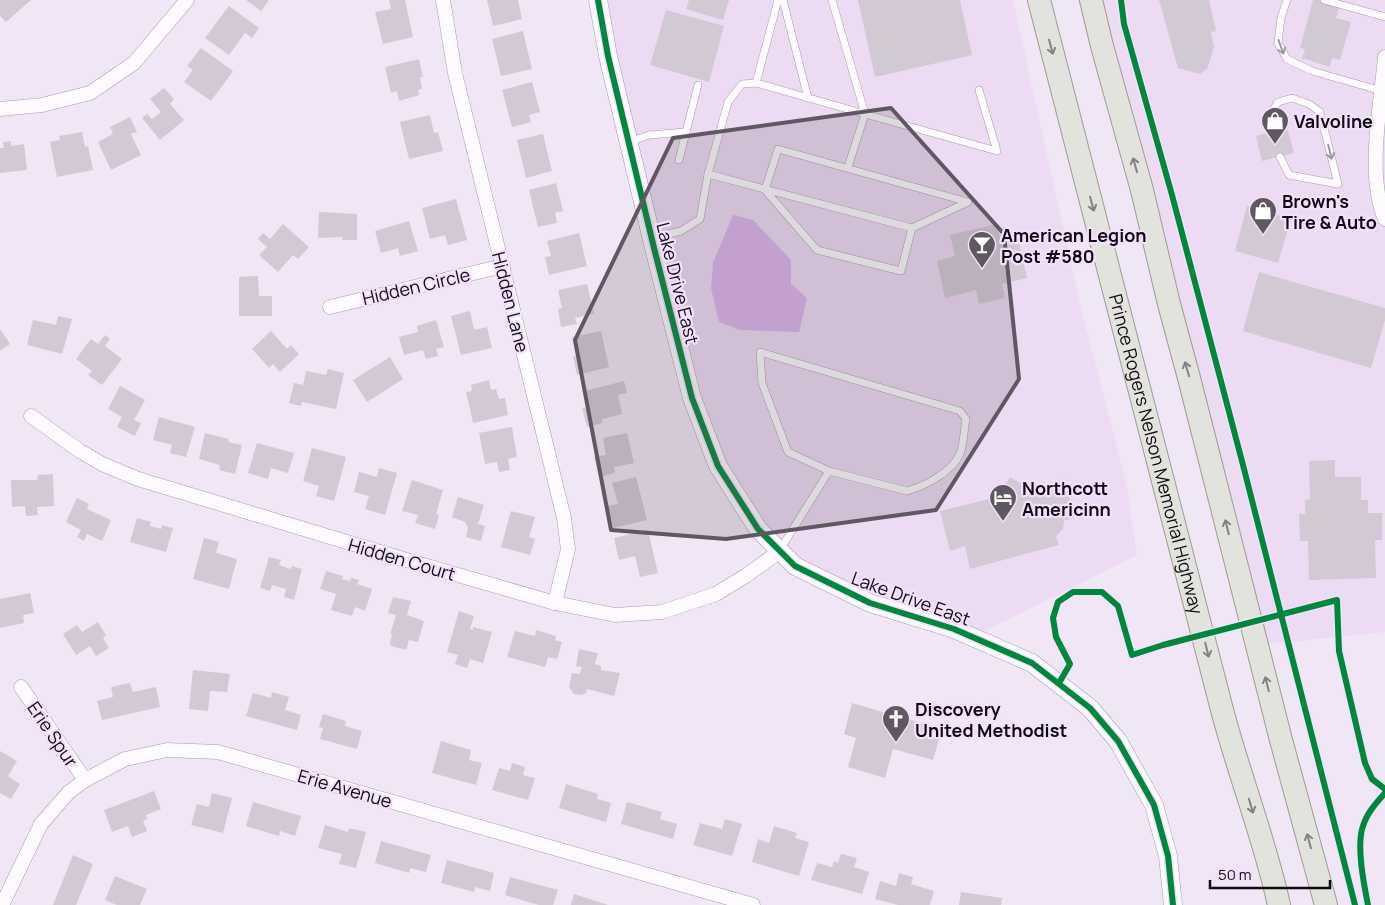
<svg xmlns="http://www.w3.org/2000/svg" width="1385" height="905" font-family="Manrope,sans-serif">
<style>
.built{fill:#eddaf3}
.water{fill:#ddb4ea}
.building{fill:#d2c9d5}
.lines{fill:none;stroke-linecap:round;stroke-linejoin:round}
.service-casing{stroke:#a59da8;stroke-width:8}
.minor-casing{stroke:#a59da8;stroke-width:15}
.tertiary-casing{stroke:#a59da8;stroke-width:19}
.primary-casing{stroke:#9d9b95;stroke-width:24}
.service{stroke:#fdfbfe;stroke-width:7}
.minor{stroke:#fdfbfe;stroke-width:14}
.tertiary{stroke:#fdfbfe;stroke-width:18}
.primary{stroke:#e3e3dd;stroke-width:22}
.cycleway-casing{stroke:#f4e0fb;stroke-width:9}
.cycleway{stroke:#00873e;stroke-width:6}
.oneway{stroke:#848182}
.oneway2{stroke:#9e9ba0}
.marked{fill:#5f5761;fill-opacity:0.2;stroke:#5f5761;stroke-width:4;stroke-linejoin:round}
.labels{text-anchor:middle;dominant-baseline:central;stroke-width:4.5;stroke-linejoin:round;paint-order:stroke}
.poi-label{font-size:18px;font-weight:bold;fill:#100a12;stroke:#f4e0fb;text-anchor:start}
.street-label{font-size:18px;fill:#100a12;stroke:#f4e0fb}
</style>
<rect width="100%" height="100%" fill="#f1e6f5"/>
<!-- built -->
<g class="built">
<path d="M598,0H1013L1079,300L1126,482L1137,555L972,637L793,564L743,504L691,393Z"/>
<path d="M1095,0H1385V632L1257,645Z"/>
</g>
<!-- water -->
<path class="water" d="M733,215L753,220L791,260V284L807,298L799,332L740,330L719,322L711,288L713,263Z"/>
<!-- building -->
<g class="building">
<path d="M0,0H31L6,22L0,16Z"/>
<path d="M246,0H269L261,11Z"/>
<path d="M389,0H405L413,37L383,44L375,12L391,9Z"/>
<path d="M487,0H518L522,19L493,26Z"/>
<path d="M689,0H729L723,20L686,9Z"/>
<path d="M858,0H960L972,55L875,77Z"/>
<path d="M1159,0H1209L1216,31L1211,32L1214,47L1207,69L1200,74L1178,68Z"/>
<path d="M1313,0H1341L1336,18L1351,22L1340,60L1332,58L1330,67L1302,58L1305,49L1300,48Z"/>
<path d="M229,6L259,28L252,38L245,33L229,55L205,38Z"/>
<path d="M666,10L724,26L709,82L650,65Z"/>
<path d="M523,31L532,69L501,76L492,39Z"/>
<path d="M201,48L233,71L211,101L184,82L193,70L187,66Z"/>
<path d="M419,59L423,77H420L422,89L418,90L419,95L399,101L397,91L391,93L385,67Z"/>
<path d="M532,82L540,112L529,115L531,122L512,127L502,90Z"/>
<path d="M164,88L174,99L170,104L184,120L160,140L142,118L147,114L152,119L161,112L150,99Z"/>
<path d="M430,115L434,133L438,132L443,151L409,159L400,122Z"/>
<path d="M130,117L137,132L131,134L141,155L111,170L98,142L113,134L110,127Z"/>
<path d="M1287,128L1294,153L1262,161L1256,136Z"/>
<path d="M82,132L85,147L88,146L93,170L57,177L50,142L60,140L59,136Z"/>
<path d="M543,134L552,171L526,178L517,140Z"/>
<path d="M11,141V146L24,144L27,170L0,173V148H4L3,142Z"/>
<path d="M556,183L563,211L555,213L557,223L538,227L529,190Z"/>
<path d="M456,199L467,240L448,245L445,235L430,239L422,208Z"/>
<path d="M1247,206L1291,219L1278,263L1235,251Z"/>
<path d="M319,212L357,214V240H342L343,237L318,238Z"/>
<path d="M409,221L418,251L400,256L398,248L381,253L375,231Z"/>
<path d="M283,224L309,247L298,259L293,255L278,272L259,255L267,247L258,239L263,233L270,239Z"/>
<path d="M997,224L1002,246L1019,242L1027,278L1002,284L1005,298L979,304L976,290L945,298L937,261L955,256L950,235Z"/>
<path d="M579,233L587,266L549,275L545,257L551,256L547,241Z"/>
<path d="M1259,272L1385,308V320L1371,368L1243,331Z"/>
<path d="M258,276L259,296H272V316H239V277Z"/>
<path d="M587,284L594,314L575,318L577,324L561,327L558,309L562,308L558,290Z"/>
<path d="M470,311L474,330L487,327L492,348L461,355L451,316Z"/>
<path d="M58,316L72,319L62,354L27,345L33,320L56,325Z"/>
<path d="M436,320L444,347L436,349L438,356L426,359L423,350L404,355L399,337L418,332L417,326Z"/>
<path d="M0,329L10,344L0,351Z"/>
<path d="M271,331L287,349L291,345L299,354L280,372L273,364L269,368L252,349Z"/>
<path d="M601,331L609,367L577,375L573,357L576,356L572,337Z"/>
<path d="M105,335L110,339L105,346L122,359L102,385L88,375L92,371L76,359L91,339L98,344Z"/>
<path d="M390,357L403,379L367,402L353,380Z"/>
<path d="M328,369L344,373L336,409L302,402L301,406L289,403L294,383L303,385L306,371L326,375Z"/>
<path d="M489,380L491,390L496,389L499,399L505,398L508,415L473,423L466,392L472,391L471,385Z"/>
<path d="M624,381L627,393L618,395L622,414L602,419V423L587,427L582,408L588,407L585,391Z"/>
<path d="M120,386L145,400L134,420L141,423L135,436L117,427L122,417L108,409Z"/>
<path d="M159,417L195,427L186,457L170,453L172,445L153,440Z"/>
<path d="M512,427L517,457L508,459L510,470L499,472L497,462L485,464L479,433Z"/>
<path d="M205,433L229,439L228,442L242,445L235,474L219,470L220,465L199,459Z"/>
<path d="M627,433L634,463L614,467L615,473L599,477L594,457L606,455L603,438Z"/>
<path d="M257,443L294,453L288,473L271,468L268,479L248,473Z"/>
<path d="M312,448L346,457L334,501L316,496L319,486L303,481Z"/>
<path d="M1335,460V477H1361V500H1368V513H1382V540H1375L1376,578L1309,580L1308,541H1300L1299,514H1305V500L1310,499L1309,461Z"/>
<path d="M379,468L397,473L385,515L365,509L369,496L354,492L359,472L377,477Z"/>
<path d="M53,474L54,506L37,507L38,515L26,516L25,506L12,507L11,480H37L38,475Z"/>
<path d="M636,477L647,520L613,528L608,506L618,504L612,483Z"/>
<path d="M1010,477L1030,489L1064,479L1075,518L1064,520L1063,529L1056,536L1059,545L970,569L965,546L950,551L940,511L998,497Z"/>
<path d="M412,480L443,490L436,514L439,515L435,529L415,523L418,515L402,511Z"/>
<path d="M458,497L484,505L478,524L485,526L481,541L466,537L468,527L465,522L452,517Z"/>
<path d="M77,498L89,504L87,509L111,520L102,541L87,534L84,541L77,537L81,530L66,522Z"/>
<path d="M511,511L535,517L529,537L535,539L530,555L501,547Z"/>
<path d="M137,518L151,522L150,526L161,529L162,525L173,528L166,552L130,542Z"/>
<path d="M648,530L658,573L640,577L635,556L619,560L614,538Z"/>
<path d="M204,538L219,542L216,553L237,559L229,589L193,579Z"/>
<path d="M269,557L281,560L279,565L291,569L292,566L302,569L294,600L284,597L286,589L272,585L270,591L260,588Z"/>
<path d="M326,571L343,576L342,579L350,581L351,578L359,580L357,584L372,589L365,611L355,607L352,616L331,610L336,594L320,589Z"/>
<path d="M30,593L34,613L23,615L24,623L0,628V599Z"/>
<path d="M393,597L411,601L407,615L424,621L418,642L409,640L406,650L391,646L390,643L392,634H390L396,615L388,613Z"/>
<path d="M459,611L474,616L470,629L473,630V627L492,632L483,663L470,659L467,668L455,664L458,655L447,652Z"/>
<path d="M98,622L106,635L103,638L109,648L96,656L90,646L76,655L63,634L77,625L82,632Z"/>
<path d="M536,630L556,636L555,640L562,642L557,659L548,657L545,667L507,657L515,631L535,636Z"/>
<path d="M579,649L598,653L595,664L601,666V670L620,673L614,696L587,689L586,693L582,695L574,694L569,687L572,673L580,674L582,667L576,666Z"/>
<path d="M193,670L230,674L227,692L210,691L208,711L189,709Z"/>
<path d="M130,683L133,692L156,687L160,707L102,720L97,701L113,697L111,687Z"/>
<path d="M272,692L289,697L285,710L301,715L297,730L246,716L253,693L271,698Z"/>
<path d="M852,703L942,729L933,760L893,749L885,778L848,767L856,738L844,734Z"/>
<path d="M323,714L346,721L345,726L362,731L357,749L320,739L323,728L319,727Z"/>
<path d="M441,741L471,750L469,760L482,763L476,785L432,773Z"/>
<path d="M0,751L17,761L8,776L20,784L11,799L0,793Z"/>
<path d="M512,763L525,767L523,775L535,778L528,800L492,790L499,768L510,771Z"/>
<path d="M566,784L598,794L597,799L611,803L606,822L559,808Z"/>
<path d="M154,791L161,809L146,815L147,819L143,821L147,831L132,837L128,826L112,832L104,810Z"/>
<path d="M212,793L232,798L223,833L191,825L197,804L209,807Z"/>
<path d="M253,802L301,816L295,836L280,831L279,836L246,826Z"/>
<path d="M627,802L662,812L660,819L677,824L673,839L621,824Z"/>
<path d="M725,819L742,824L732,856L693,845L700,823L722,829Z"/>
<path d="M325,825L348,832L349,828L366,832L356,868L339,864L342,854L318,848Z"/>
<path d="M774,826L797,833L795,838L809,842L799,876L752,862L758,839L769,843Z"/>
<path d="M381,841L431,855L426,872L410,868L409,873L375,863Z"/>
<path d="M841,854L857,858L854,867L869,872L862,894L811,880L817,863L832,867L834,861L838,863Z"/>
<path d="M73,855L93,864L76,905H53Z"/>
<path d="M447,860L494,873L490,891L475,887L474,892L441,883Z"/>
<path d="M899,873L913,877L911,884L934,891L930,905H898L875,899L880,881L896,886Z"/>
<path d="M115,876L147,889L140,905H117L105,900Z"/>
<path d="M510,877L558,890L553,905H539L505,895Z"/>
<path d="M961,892L1002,898L1001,905H959Z"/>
<path d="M574,894L608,905H571Z"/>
</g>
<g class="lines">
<defs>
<g id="service">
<path d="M783,0L808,98"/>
<path d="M1287,0L1281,18L1278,43L1287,59L1312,71L1382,91"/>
<path d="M1324,0L1385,17"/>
<path d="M756,83L778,0"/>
<path d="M1272,132L1271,123L1273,110L1278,102L1292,98L1309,104L1320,112L1338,184L1289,175L1280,157"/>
<path d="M629,142L649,135L686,132L698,85"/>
<path d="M679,160L686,132"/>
<path d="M848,167L865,114L997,151L979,90"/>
<path d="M708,174L912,228L968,202L778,149L765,190L817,250L901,271L912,228"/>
<path d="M651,238L681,231L700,219L708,174L728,102L742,84L756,83L865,114L832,0"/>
<path d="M780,550L829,471L907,491C925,486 952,472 960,454C964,443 964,430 966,419L960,411L760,352L762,383L788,452L829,471"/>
</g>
<g id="minor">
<path d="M443,0L455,73L564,518L568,549L555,603"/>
<path d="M1385,57C1381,105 1366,174 1385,219"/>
<path d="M0,109L42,105L90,93L134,63L187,0"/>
<path d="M330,307L503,266"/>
<path d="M31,416L80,451L102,464L138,479L413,562L555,603L615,615L662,612L716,594L747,575L780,551"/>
<path d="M21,687L85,780"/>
<path d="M2,905L41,824L69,792L85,780L125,759L167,750L218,752L753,905"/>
</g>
<path id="tertiary" d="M598,0L608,56L654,248L692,398L718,466L758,529L795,566L870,603L954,629L1032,663L1090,708L1118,741L1154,805L1168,856L1173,905"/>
<g id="primary">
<path id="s1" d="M1039,0C1100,234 1161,468 1220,702C1237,770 1264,836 1279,905"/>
<path d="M1091,0L1102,46L1142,190L1169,304L1189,378L1281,740L1326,905"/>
</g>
</defs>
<!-- service casing -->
<use href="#service" class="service-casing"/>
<!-- minor casing -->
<use href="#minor" class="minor-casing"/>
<!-- tertiary casing -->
<use href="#tertiary" class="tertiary-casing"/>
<!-- primary casing -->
<use href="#primary" class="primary-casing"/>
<!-- service -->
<use href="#service" class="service"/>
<!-- minor -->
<use href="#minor" class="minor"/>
<!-- tertiary -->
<use href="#tertiary" class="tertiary"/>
<!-- primary -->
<use href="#primary" class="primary"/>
<defs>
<g id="cycleway">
<path d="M598,0L608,56L654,248L692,398L718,466L758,529L795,566L870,603L954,629L1032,663L1090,708L1118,741L1154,805L1168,856L1173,905"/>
<path d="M1121,0L1124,24L1172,195L1243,465L1355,905"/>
<path d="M1059,683L1070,664L1056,637L1053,618L1058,602L1073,592H1102L1118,606L1132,655L1163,645L1337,600L1339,651L1365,763L1372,779L1385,789"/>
<path d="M1368,905C1364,885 1356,845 1363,826C1367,813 1376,803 1385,793"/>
</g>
</defs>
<!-- cycleway casing -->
<use href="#cycleway" class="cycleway-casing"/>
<!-- cycleway -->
<use href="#cycleway" class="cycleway"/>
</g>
<!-- one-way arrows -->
<defs><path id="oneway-shaft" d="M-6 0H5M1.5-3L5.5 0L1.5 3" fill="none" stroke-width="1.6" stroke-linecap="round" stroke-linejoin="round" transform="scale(1.25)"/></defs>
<g class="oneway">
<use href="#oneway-shaft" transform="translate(1051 47) rotate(75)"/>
<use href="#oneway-shaft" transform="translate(1135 165) rotate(-106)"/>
<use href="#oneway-shaft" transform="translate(1092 204) rotate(75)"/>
<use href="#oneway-shaft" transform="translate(1187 369) rotate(-106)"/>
<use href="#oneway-shaft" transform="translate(1227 527) rotate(-104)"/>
<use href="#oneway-shaft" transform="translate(1207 650) rotate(76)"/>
<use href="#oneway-shaft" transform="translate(1267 684) rotate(-104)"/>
<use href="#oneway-shaft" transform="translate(1251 806) rotate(73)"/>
<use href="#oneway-shaft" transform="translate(1309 841) rotate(-105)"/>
</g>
<g class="oneway2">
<use href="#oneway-shaft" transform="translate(1281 47) rotate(70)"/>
<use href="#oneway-shaft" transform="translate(1330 152) rotate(76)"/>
</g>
<!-- marked area -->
<path class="marked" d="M891,108L1004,234L1019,379L936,510L726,539L611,530L575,340L673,138Z"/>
<!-- icons -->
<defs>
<symbol id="shop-pin" viewBox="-11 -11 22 30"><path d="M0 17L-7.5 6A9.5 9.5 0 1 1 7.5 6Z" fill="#5f5761" stroke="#f4e0fb"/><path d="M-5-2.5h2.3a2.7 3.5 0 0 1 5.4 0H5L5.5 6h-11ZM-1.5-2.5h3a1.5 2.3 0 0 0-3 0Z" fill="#fff"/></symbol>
<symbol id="bar-pin" viewBox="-11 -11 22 30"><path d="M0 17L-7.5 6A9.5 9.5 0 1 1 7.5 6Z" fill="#5f5761" stroke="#f4e0fb"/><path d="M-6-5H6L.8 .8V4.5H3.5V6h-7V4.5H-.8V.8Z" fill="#fff"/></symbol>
<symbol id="hotel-pin" viewBox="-11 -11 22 30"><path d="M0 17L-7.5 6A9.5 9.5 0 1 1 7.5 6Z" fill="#5f5761" stroke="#f4e0fb"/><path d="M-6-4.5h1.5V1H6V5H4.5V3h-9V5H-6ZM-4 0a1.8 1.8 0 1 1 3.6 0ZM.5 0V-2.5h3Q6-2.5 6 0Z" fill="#fff"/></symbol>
<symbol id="church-pin" viewBox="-11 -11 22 30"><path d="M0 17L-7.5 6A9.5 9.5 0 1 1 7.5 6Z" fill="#5f5761" stroke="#f4e0fb"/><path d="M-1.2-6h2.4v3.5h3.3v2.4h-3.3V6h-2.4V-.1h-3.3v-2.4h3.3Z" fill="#fff"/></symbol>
</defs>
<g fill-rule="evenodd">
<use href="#shop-pin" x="1259" y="105" width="32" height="43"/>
<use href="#shop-pin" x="1247" y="195" width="32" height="43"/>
<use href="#bar-pin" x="966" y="229" width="32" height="43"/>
<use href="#hotel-pin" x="987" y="482" width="32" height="43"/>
<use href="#church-pin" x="880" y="703" width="32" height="43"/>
</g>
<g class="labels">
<!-- poi labels -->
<g class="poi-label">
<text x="1294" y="121">Valvoline</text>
<text x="1282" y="201">Brown's<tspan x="1282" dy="21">Tire &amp; Auto</tspan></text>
<text x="1001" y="235">American Legion<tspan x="1001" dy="21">Post #580</tspan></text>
<text x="1022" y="488">Northcott<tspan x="1022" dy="21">Americinn</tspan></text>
<text x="915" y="709">Discovery<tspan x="915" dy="21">United Methodist</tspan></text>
</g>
<!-- street labels -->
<g class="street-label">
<text transform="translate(678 283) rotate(76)">Lake Drive East</text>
<text transform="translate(416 286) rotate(-13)">Hidden Circle</text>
<text transform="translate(511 302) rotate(76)">Hidden Lane</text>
<text stroke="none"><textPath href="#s1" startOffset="469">Prince Rogers Nelson Memorial Highway</textPath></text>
<text transform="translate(402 559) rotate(16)">Hidden Court</text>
<text transform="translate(911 598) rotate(20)">Lake Drive East</text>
<text transform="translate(53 734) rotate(56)">Erie Spur</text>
<text transform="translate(345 788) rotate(16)">Erie Avenue</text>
</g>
</g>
<!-- scale -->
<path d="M1210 880v8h120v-8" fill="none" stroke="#100a12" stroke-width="2.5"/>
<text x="1218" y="880" font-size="15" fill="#100a12" stroke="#f4e0fb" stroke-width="4" paint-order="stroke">50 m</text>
</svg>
